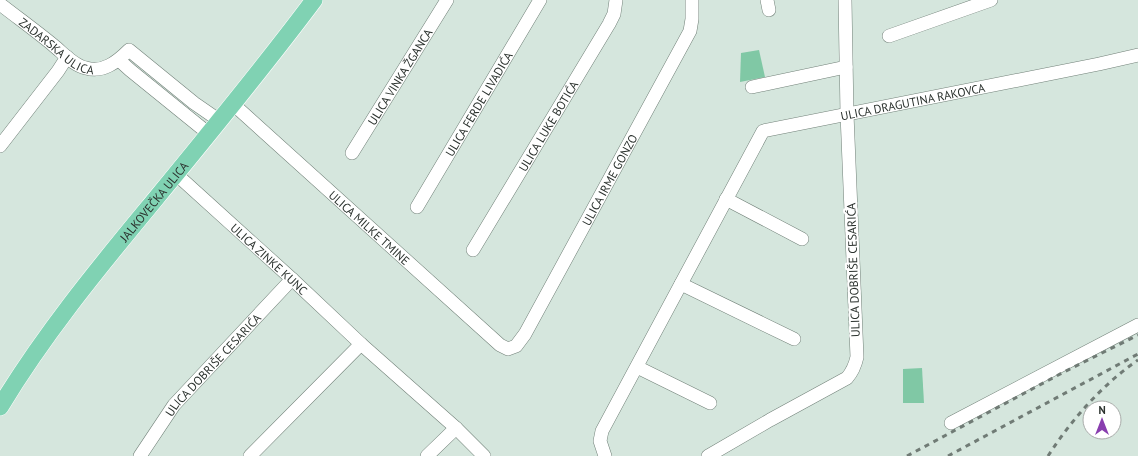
<svg xmlns="http://www.w3.org/2000/svg" width="1138" height="456" font-family="'PT Sans',sans-serif">
<style>
.green{fill:#80c8a5}
.lines{fill:none;stroke-linecap:round;stroke-linejoin:round}
.minor-casing{stroke:#718078;stroke-width:14}
.major-casing{stroke:#fff;stroke-width:18}
.minor{stroke:#fff;stroke-width:13}
.major{stroke:#80d2b3;stroke-width:17}
.rail{stroke:#707b75;stroke-width:3;stroke-dasharray:5 5;stroke-linecap:butt}
.labels{text-anchor:middle;dominant-baseline:central;stroke-width:4;stroke-linejoin:round;paint-order:stroke}
.street-label{font-size:12px;fill:#2b322e;stroke:#fff}
</style>
<rect width="100%" height="100%" fill="#d5e6dd"/>
<!-- green -->
<g class="green">
<path d="M759,50L765,77L740,82L741,53Z"/>
<path d="M922,368L924,403H903V369Z"/>
</g>
<g class="lines">
<defs>
<g id="minor">
<path d="M767,0L769,10"/>
<path id="s1" d="M0,4C18,18 36,31 53,45C63,53 74,66 86,68C103,73 117,62 129,50L194,103L220,121"/>
<path d="M889,36L991,0"/>
<path d="M119,60L130,70L209,134"/>
<path d="M752,87L846,67"/>
<path id="s2" d="M233,104L500,345L508,349L516,346L525,334L690,31L692,19V0"/>
<path d="M0,146L58,71L67,57"/>
<path id="s3" d="M352,153L447,0"/>
<path id="s4" d="M176,174L292,279L361,344L456,428L484,456"/>
<path d="M726,199L802,239"/>
<path id="s5" d="M417,207L540,0"/>
<path id="s6" d="M473,250L609,24L614,14L616,0"/>
<path d="M681,284L794,339"/>
<path d="M637,367L710,403"/>
<path d="M951,423L1138,325"/>
<path id="s7" d="M140,456L174,405L292,279"/>
<path d="M250,456L361,344"/>
<path d="M427,456L456,428"/>
<path id="s8" d="M605,456L600,441L602,431L763,131L1099,64L1138,55"/>
<path d="M708,456L770,420L847,378C853,371 855,366 857,357L847,114L845,0"/>
</g>
<g id="major">
<path id="s9" d="M0,407C43,336 95,272 148,208C204,140 261,71 314,0"/>
</g>
</defs>
<!-- minor casing -->
<use href="#minor" class="minor-casing"/>
<!-- major casing -->
<use href="#major" class="major-casing"/>
<!-- minor -->
<use href="#minor" class="minor"/>
<!-- major -->
<use href="#major" class="major"/>
<!-- rail -->
<g class="rail">
<path d="M907,456L1062,373L1138,335"/>
<path d="M948,456L1138,354"/>
<path d="M1048,456C1072,419 1102,385 1138,360"/>
</g>
</g>
<g class="labels">
<!-- street labels -->
<g class="street-label">
<text stroke="none"><textPath href="#s1" startOffset="71">ZADARSKA ULICA</textPath></text>
<text stroke="none"><textPath href="#s3" startOffset="90">ULICA VINKA ŽGANCA</textPath></text>
<text stroke="none"><textPath href="#s8" startOffset="519">ULICA DRAGUTINA RAKOVCA</textPath></text>
<text stroke="none"><textPath href="#s5" startOffset="120">ULICA FERDE LIVADIĆA</textPath></text>
<text stroke="none"><textPath href="#s6" startOffset="145">ULICA LUKE BOTIĆA</textPath></text>
<text stroke="none"><textPath href="#s2" startOffset="568">ULICA IRME GONZO</textPath></text>
<text stroke="none"><textPath href="#s9" startOffset="257">JALKOVEČKA ULICA</textPath></text>
<text stroke="none"><textPath href="#s2" startOffset="184">ULICA MILKE TMINE</textPath></text>
<text stroke="none"><textPath href="#s4" startOffset="126">ULICA ZINKE KUNC</textPath></text>
<text transform="translate(853 270) rotate(-92)">ULICA DOBRIŠE CESARIĆA</text>
<text stroke="none"><textPath href="#s7" startOffset="117">ULICA DOBRIŠE CESARIĆA</textPath></text>
</g>
</g>
<!-- north arrow -->
<g transform="translate(1102 420)"><circle r="19" fill="#ffffff" stroke="#aaadab"/>
<path d="M0-3L7 15L0 10L-7 15Z" fill="#893eaf"/>
<text y="-6" font-size="11" font-weight="bold" text-anchor="middle" fill="#2b322e">N</text>
</g>
</svg>
